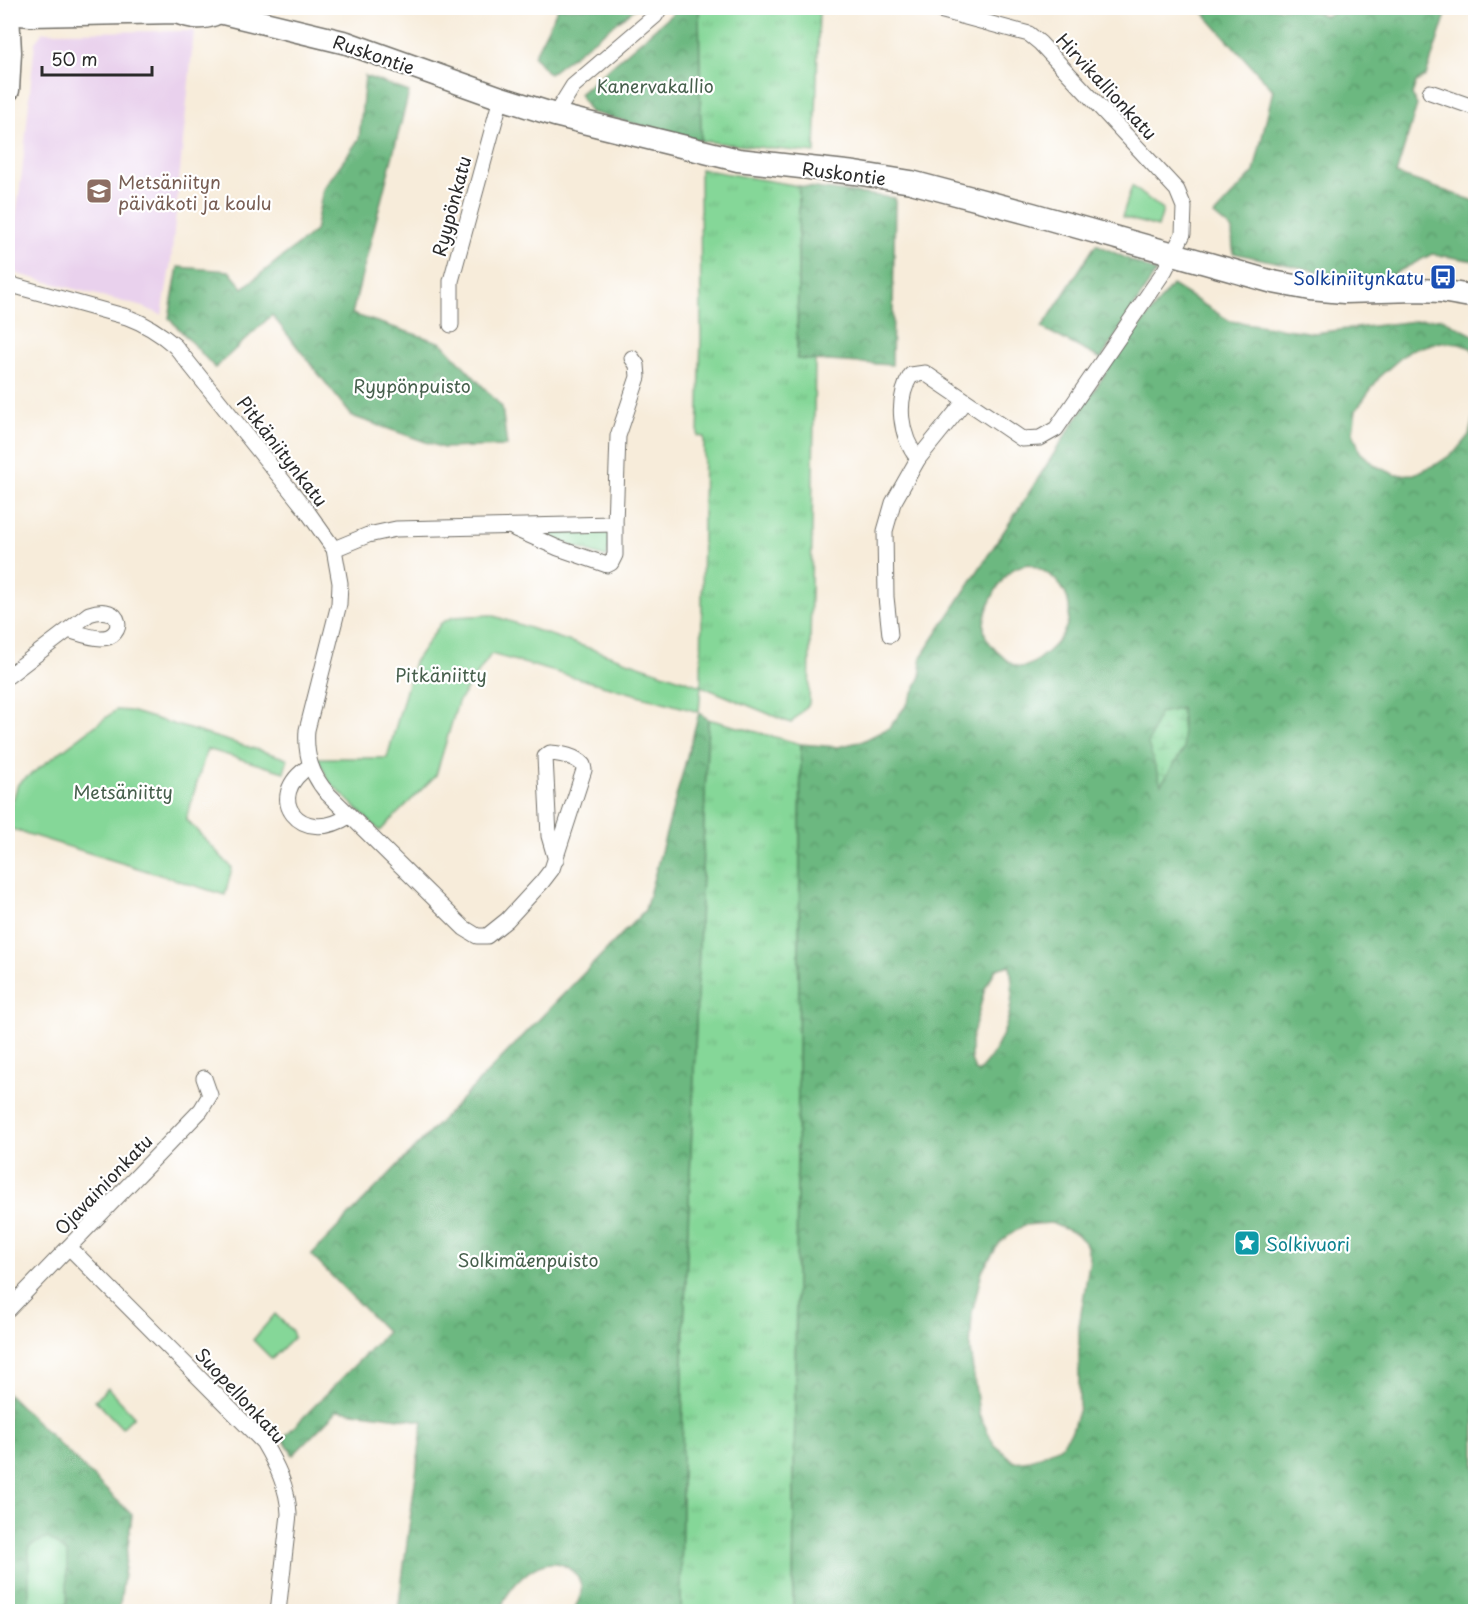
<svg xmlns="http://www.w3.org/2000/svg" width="1483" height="1619" font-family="'Playpen Sans',sans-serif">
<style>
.built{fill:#e9d1ed}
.grass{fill:url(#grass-tufts);stroke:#588162;stroke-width:1.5}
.forest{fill:url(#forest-crowns);stroke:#4c7256;stroke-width:1.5;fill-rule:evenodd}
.wetland{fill:url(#wetland-marsh);stroke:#588162;stroke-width:1.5}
.park{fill:#85d798;stroke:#588162;stroke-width:1.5}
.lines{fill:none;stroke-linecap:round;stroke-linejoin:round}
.minor-casing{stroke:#726f68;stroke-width:17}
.secondary-casing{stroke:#726f68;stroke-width:25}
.minor{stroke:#fff;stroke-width:15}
.secondary{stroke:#fff;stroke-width:22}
.labels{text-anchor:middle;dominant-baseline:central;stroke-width:4.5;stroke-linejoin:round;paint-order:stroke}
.street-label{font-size:18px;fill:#2b2b2b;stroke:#fff}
.park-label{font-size:18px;fill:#465f4c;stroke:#fff}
.education-label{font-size:18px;fill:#785e54;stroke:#fff;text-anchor:start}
.transit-label{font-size:18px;fill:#164399;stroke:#fff;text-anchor:end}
.culture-label{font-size:18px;fill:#0d838f;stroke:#fff;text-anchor:start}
</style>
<defs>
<pattern id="grass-tufts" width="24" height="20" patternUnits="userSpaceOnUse" patternTransform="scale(1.5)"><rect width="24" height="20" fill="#85d798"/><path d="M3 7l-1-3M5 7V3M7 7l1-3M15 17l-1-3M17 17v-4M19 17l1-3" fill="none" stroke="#73b983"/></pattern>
<pattern id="forest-crowns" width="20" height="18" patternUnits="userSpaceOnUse" patternTransform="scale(1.5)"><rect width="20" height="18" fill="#6cb880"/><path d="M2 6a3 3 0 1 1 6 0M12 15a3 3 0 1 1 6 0" fill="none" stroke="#599669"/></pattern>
<pattern id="wetland-marsh" width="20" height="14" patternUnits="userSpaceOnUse" patternTransform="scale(1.5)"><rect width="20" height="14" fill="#85d798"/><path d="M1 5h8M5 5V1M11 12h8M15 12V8" fill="none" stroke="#73b983"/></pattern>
</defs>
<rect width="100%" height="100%" fill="#fff"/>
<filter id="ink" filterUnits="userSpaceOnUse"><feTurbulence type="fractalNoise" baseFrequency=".0167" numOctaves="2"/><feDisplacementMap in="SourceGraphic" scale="12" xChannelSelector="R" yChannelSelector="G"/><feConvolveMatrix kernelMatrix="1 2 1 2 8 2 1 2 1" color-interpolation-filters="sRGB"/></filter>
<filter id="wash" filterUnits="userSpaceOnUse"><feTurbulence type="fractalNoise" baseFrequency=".008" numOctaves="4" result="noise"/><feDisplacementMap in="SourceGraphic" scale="24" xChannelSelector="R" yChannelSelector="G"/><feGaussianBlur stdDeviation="1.35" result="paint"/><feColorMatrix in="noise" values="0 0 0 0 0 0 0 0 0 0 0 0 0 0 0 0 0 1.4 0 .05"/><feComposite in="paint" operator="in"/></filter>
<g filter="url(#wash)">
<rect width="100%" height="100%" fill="#f7ecda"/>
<!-- built -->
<path class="built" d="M194,31L171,261L162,315L143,307L18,274L10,259L22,173L35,42L43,32Z"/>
<!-- grass -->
<g class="grass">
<path d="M699,8H819L815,153L701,141Z"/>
<path d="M700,169L799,186L797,358L815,360L809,704L791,723L701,686L704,437L698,436L701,338Z"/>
<path d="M605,528L610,534L607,558L541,535L540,530Z"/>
<path d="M708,719L801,744L793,1611L681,1612L683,1354Z"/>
</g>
<!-- forest -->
<g class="forest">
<path d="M558,8H636L549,74L534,56Z"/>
<path d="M679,8H699L701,141L590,112L579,94Z"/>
<path d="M1199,8H1305L1325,16L1338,11L1343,8H1448L1426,76L1416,82L1412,95L1417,105L1396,174L1475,201V261L1432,254L1382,280L1345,277L1233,253L1232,230L1214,215L1254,172L1273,90Z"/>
<path d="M365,76L409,92L352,314L442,343L502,407L507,446L443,448L352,416L272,315L215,368L169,318L178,267L229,271L243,288L315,231L323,189L359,139Z"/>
<path d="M799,186L895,198L892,365L797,359Z"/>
<path d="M1096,244L1156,272L1101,359L1042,328Z"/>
<path d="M1172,285L1230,321L1314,333L1440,318L1475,336V354L1471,348L1459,344L1440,342L1410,350L1381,375L1356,410L1353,432L1360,452L1376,466L1396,475L1414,474L1437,464L1455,452L1469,435L1475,411V1611L793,1612L801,744L838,747L863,741L889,728L908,703L921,676V657L1018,510L1111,364ZM1028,564C1078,581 1083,627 1041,657C1035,662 1029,667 1020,667C1013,666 1006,660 1001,655C995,650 990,644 986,637C978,619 998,578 1015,568C1018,566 1024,565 1028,564ZM1010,965C1011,974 1013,984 1012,994C1011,1021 998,1052 979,1071H975L971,1059V1041L985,988L996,969ZM1051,1223L1077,1234L1086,1244L1090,1258L1079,1326V1408L1072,1431L1060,1447L1031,1460L1014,1462L994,1444L979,1414L970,1349L972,1313L982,1271L1000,1242L1024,1225Z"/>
<path d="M699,713L708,719L683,1354L681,1611H573C577,1604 583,1594 581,1585C578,1573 564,1562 553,1563C537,1563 523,1575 513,1587C508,1594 501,1602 502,1611H398L423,1421L338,1410L293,1455L283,1438L387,1332L311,1255L645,910Z"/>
<path d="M8,1394L132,1515L119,1611H8Z"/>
</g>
<!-- wetland -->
<path class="wetland" d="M1181,709L1184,749L1161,784L1148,744L1159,713Z"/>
<!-- park -->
<g class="park">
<path d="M1132,186L1163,210L1158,227L1122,217Z"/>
<path d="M491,615L701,686L699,712L491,654L458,702L436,775L380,831L329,782L318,758H387L414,662L441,623L453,617Z"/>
<path d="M116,710L130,711L288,759L284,772L207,749L186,819L232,868L225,895L8,828V815L18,784Z"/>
<path d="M275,1314L292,1331L294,1337L272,1359L253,1340Z"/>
<path d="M108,1388L134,1416L122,1428L95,1400Z"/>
<path d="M48,1538L67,1553V1604L29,1605V1546Z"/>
</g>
</g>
<g filter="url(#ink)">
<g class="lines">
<defs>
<g id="minor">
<path d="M1430,92L1476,108"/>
<path d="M555,115L573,86L655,16L660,8"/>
<path d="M8,284L127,317C146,324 160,333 175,346L307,511L334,549L340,583L339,604L307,730C305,755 311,775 328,794L464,928L477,936H487L507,920L542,882L552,869L584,770L583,765C575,756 562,754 550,753L545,757L549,836L556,860"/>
<path d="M451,325V281L501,98"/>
<path d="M918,459C900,436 895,401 911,375L925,373L1022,439L1040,438L1056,429L1165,270L1183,234L1184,207L1177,190L1040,43L1029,34L932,8"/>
<path d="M515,529L558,548L607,565L611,563L615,555V524"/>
<path d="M334,549L368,535L396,529L615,524L618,436L638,377L637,365L632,358"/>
<path d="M890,635L886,597L885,531L893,503L918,459L965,401"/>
<path d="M8,676L89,614C124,602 126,638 101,638C90,638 78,633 68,630"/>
<path d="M310,766C261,797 301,847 349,816"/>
<path d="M69,1247L263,1442C276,1464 288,1487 289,1514L278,1612"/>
<path d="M8,1310L201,1110L210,1095L204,1078"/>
</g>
<g id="secondary">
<path d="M212,8L219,12L347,43L501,98L555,115L738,160L855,173L911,182L1032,214L1273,282L1310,289L1344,292L1418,290L1441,291L1476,297"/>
<path d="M8,13L31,15L176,12C192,18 204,20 219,12"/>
<path d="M8,14L10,52L8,90"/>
</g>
</defs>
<!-- minor casing -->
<use href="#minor" class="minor-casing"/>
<!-- secondary casing -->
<use href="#secondary" class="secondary-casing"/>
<!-- minor -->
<use href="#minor" class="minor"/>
<!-- secondary -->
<use href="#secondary" class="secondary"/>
</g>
</g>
<!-- icons -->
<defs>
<symbol id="school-square" viewBox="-11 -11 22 22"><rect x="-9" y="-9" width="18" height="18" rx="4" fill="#8d6e63" stroke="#fff"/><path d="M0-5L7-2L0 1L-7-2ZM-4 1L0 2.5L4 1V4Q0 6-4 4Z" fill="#fff"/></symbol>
<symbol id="bus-square" viewBox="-11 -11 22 22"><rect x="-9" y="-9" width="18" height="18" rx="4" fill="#1a4fb4" stroke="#fff"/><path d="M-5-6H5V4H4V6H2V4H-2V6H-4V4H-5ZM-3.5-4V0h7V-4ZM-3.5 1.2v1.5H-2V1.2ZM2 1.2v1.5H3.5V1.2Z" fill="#fff"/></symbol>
<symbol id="sight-square" viewBox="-11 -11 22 22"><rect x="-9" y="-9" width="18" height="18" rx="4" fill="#0f9aa8" stroke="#fff"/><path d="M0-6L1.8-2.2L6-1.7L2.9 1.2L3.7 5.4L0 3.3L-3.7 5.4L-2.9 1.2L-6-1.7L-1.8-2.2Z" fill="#fff"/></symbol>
</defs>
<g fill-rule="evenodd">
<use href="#school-square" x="84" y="176" width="30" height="30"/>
<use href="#bus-square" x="1428" y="262" width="30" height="30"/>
<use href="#sight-square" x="1232" y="1228" width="30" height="30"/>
</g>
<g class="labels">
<!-- street labels -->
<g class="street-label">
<text transform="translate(374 54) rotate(19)">Ruskontie</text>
<text transform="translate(1107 86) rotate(47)">Hirvikallionkatu</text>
<text transform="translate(844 173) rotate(7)">Ruskontie</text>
<text transform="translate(451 206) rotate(-75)">Ryypönkatu</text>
<text transform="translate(283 451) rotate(52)">Pitkäniitynkatu</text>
<text transform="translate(103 1184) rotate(-46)">Ojavainionkatu</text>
<text transform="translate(241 1395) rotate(47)">Suopellonkatu</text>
</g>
<!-- park labels -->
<g class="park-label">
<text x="655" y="85">Kanervakallio</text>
<text x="412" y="385">Ryypönpuisto</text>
<text x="441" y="674">Pitkäniitty</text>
<text x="123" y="791">Metsäniitty</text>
<text x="528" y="1259">Solkimäenpuisto</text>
</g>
<!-- education labels -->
<g class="education-label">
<text x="118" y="181">Metsäniityn<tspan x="118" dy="21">päiväkoti ja koulu</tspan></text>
</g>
<!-- transit labels -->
<g class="transit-label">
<text x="1424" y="277">Solkiniitynkatu</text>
</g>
<!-- culture labels -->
<g class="culture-label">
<text x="1266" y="1243">Solkivuori</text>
</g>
</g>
<!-- margin -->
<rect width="1483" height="1619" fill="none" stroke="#fff" stroke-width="30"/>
<!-- scale -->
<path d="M42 66v9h110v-9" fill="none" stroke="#2b2b2b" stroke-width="3"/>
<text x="51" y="66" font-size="18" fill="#2b2b2b" stroke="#ffffff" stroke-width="4.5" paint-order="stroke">50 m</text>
</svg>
